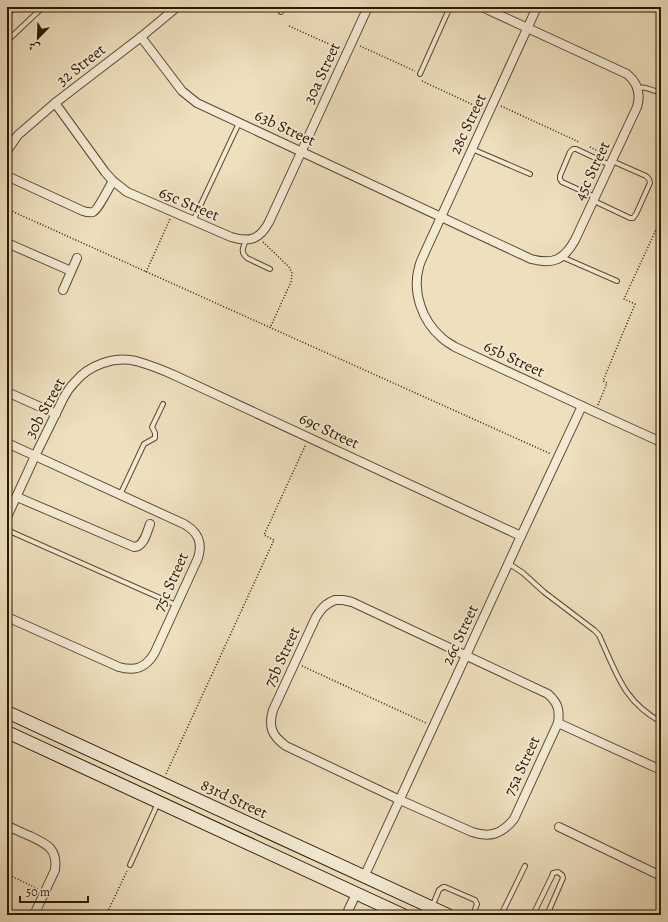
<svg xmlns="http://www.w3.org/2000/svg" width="668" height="922" font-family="Alegreya,Amiri,serif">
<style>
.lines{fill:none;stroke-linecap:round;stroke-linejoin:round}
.lane-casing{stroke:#5b4a2f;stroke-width:6}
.street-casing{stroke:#5b4a2f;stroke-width:10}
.secondary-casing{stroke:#2a1900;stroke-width:14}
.path{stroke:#2a1900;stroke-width:1.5;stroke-dasharray:1 2;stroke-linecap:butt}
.lane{stroke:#f4ead4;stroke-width:4}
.street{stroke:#f4ead4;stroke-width:8}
.secondary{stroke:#f4ead4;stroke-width:12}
.labels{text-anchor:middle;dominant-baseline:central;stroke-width:3.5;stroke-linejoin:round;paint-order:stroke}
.street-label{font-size:16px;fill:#2a1900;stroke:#f4ead4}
</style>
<rect width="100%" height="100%" fill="#eedfbd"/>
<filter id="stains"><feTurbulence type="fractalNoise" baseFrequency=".005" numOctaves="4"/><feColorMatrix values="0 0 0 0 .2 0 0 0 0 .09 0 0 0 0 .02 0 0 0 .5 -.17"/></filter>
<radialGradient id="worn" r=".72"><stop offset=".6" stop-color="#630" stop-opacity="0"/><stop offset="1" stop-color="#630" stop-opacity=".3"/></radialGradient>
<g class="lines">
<defs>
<g id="lane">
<path d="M281,12L283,7"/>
<path d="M7,41L43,7"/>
<path d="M420,74L450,7"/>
<path d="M638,88C646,85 652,92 661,92"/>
<path d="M472,149L530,174"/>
<path d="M595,197L562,182L560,179V176L570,152L573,149H576L610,165"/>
<path d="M594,201L630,218H633L636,214L650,183L649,179L646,176L612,161"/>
<path d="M193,221L239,123"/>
<path d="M246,240C243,248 240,252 247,258L270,269"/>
<path d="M562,257L617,281"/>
<path d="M120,495L144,444L155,438V433L152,427L163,404"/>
<path d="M7,530L176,605"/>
<path d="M508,563L523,573L544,592L594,630L599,635L602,642C618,677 625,702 661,722"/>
<path d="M130,865L158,803"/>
<path d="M432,907L439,890L443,887H445L475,900L477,904L473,915"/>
<path d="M501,915L525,866"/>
<path d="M533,915L552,876L553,873L558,872L562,875L563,878L547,915"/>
</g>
<g id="street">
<path d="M537,7L425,252C423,257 420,262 419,267C412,292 422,321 442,338C446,342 451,344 455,347L595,412L661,442"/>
<path d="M141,37L182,91L197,103L531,259C553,265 564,260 575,240L637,107C641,94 638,83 627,74L482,7"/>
<path d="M55,103L105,172L113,181L127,192L231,237C250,243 260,239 269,222L368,7"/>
<path d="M7,151L18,135L55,103L141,37L177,7"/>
<path d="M7,176L83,211C86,212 89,213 93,212C98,210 109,187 113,181"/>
<path d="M7,243L71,271"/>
<path d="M63,290L77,258"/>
<path d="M7,392L56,414"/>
<path d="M7,443L184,524C198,532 203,542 198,558L155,652C147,667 136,672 119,667L7,617"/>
<path d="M17,497L134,547C144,547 147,532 150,524"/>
<path d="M7,517L35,456L63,399C66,393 70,387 75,382C89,365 114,356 136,361C150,365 163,370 176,376L521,536"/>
<path d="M335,600H343L352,602L548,694C558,703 560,710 558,723L514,819C502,834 490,838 472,832L400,800L286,746C272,736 268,727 273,710L316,617C322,608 325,604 335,600Z"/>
<path d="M558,723L661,770"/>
<path d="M7,826C15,829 22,833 30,836C47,844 58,849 55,870L34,915"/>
<path d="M559,827L661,876"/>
<path d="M364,877L521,536L582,406"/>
<path d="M346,915L356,894"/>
</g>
<g id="secondary">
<path d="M7,9L9,7"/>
<path d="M7,712L448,915"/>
<path d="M7,732L403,915"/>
</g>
</defs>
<!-- lane casing -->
<use href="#lane" class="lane-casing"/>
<!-- street casing -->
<use href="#street" class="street-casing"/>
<!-- secondary casing -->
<use href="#secondary" class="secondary-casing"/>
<!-- path -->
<g class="path">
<path d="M289,26L340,49"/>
<path d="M360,46L415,71"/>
<path d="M422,81L482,109"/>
<path d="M501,106L579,142"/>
<path d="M590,147L606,155"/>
<path d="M7,209L551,454"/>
<path d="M263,242L289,267L292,273L291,282L270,328"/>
<path d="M146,272L170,219"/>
<path d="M598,405L607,383L603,381L635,304L624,299L661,219"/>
<path d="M302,666L426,723"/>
<path d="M166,774L274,540L264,535L306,444"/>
<path d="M7,874L38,889"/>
<path d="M106,915L127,871"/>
</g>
<!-- lane -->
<use href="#lane" class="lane"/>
<!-- street -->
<use href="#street" class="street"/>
<!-- secondary -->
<use href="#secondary" class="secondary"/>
</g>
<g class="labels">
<!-- street labels -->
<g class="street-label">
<text transform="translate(81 65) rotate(-38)">32 Street</text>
<text transform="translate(322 73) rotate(-65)">30a Street</text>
<text transform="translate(468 124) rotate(-65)">28c Street</text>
<text transform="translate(285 128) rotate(25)">63b Street</text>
<text transform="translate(592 171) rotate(-65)">45c Street</text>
<text transform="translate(189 204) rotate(23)">65c Street</text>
<text transform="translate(514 359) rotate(25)">65b Street</text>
<text transform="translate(45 408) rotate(-61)">30b Street</text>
<text transform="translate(329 431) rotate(25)">69c Street</text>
<text transform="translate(171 582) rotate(-66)">75c Street</text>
<text transform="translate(460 635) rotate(-65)">26c Street</text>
<text transform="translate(282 657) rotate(-65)">75b Street</text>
<text transform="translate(522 766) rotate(-65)">75a Street</text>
<text transform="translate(234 799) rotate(25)">83rd Street</text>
</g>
</g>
<!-- margin -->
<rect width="668" height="922" fill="none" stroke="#eedfbd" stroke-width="24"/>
<rect x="8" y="8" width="652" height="906" fill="none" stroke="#2a1900" stroke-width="2"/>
<rect x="12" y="12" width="644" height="898" fill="none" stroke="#2a1900"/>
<!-- north arrow -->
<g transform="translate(38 38) rotate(203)" stroke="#f4ead4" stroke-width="3" paint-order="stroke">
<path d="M0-3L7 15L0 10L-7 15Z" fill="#2a1900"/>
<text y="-6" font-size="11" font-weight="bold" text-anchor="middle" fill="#2a1900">ش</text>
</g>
<!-- scale -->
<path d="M20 896v6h68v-6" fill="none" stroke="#2a1900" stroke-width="2"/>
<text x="26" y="896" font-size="12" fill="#2a1900" stroke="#f4ead4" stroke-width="3" paint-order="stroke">50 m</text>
<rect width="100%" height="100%" filter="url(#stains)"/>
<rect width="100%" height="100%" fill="url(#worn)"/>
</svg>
